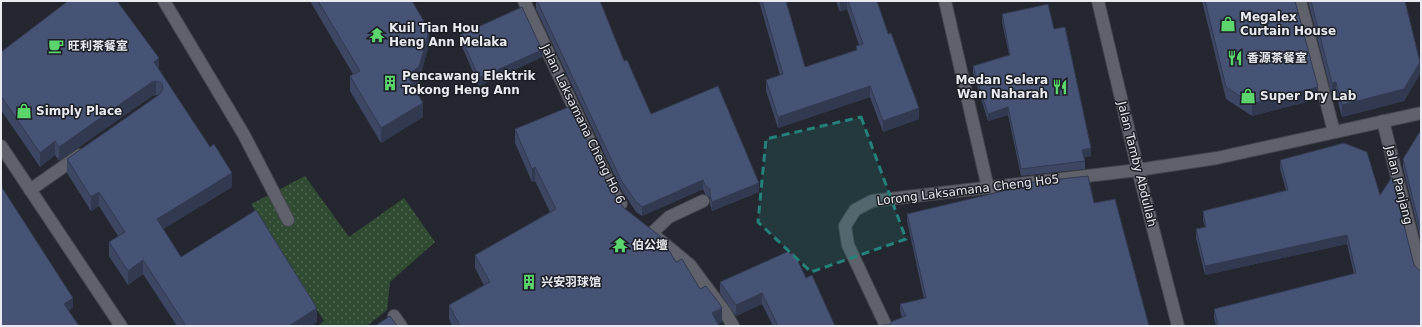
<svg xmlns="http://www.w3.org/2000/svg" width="1422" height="327" font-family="'DejaVu Sans','Noto Sans SC',sans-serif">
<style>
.green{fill:url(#green-dots)}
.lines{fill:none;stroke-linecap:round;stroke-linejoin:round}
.minor-casing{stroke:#43454b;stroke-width:14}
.minor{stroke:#5f626b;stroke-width:12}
.wall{fill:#3d4764}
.shaded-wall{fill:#323a51}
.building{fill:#475374;stroke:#323a51}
.marked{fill:#25827b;fill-opacity:0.2;stroke:#25827b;stroke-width:3;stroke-dasharray:8 5;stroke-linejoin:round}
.labels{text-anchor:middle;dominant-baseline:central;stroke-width:3;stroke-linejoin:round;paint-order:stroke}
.poi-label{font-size:12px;font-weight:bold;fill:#e9ebf0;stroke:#1b1e25;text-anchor:start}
.street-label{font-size:12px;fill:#e9ebf0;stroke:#1b1e25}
</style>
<defs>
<pattern id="green-dots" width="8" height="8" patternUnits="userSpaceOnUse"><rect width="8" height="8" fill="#304b32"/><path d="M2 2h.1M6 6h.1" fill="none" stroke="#4e6550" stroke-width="1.8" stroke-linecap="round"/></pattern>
</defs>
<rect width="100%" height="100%" fill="#24272f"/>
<!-- green -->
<path class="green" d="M305,176L349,237L404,198L435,242L390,282L387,310L367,326H318L324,321L251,204Z"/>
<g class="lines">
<defs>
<g id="minor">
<path d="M164,1L244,135L288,220"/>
<path d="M524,1L614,193L621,204"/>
<path d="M945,1L988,188"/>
<path d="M1098,1L1138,170L1178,326"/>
<path d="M1300,1L1334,132"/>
<path d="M1383,121L1421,272"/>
<path d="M1,146L121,326"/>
<path d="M30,190L80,155"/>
<path d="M652,233L669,217L703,201"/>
<path d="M655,236L690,265L725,312L733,326"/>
<path d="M394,316L401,326"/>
<path d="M886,326L848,245L845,226L855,210L872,201L1138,170L1217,158L1421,113"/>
</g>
</defs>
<!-- minor casing -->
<use href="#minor" class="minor-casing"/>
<!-- minor -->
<use href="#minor" class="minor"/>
</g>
<!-- wall -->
<g class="wall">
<path d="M310,1H412L429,44L419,82L413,86L423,117L381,143L350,91V76L353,74Z"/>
<path d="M536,1H600L624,61L651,114L759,192L712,211L710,204V198L705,194L703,189L642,216L636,212L621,189L536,9Z"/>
<path d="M759,1H786L805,67L856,50V46L859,45L847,9L840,12L836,1H877L919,119L883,132L870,97L778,128L766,91V80L780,75Z"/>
<path d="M1202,1H1295L1318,99L1252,116L1226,99Z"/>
<path d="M1308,1H1405L1420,74L1404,101L1342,117L1336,95L1332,96Z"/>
<path d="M1002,14L1054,29L1091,156L1084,157L1085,161V169L1021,176L1008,115L988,121L973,73V66L1009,55L1002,22Z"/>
<path d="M460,35L542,57L479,86L460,42Z"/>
<path d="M1,52L159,69L232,187L163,229L181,257L317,322L311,326H177L143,274L128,285L109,256V242L118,236L99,206L91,211L67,173V159L158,96L156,95L152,96L59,161L55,155L40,167L1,110Z"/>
<path d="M515,129L607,183L624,208L676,262L700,289L722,322L718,324L719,326H452L449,319V305L484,285L475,268V255L550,212L535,181L532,182L515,143Z"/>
<path d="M1421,133V241L1403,168V159Z"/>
<path d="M1280,160L1380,195L1421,326H1216L1214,318V309L1354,274L1347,244L1205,275L1196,238V229L1205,227L1203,220V211L1286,190L1280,169Z"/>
<path d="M1024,183L1094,203L1115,199L889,325L902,317L900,311V304L924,299L907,221V214L1024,187Z"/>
<path d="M790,254L806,278L835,326H773L762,304L736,316L720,293V282Z"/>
</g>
<!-- shaded-wall -->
<g class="shaded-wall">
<path d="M840,1H847V9L840,12Z"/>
<path d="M429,30V44L419,82L407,89V75Z"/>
<path d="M542,50V57L479,86V78Z"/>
<path d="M159,58V72L154,62Z"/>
<path d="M1420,62V74L1404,101L1342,117V105Z"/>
<path d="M156,81V95L152,96L59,161V147L152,82Z"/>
<path d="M1336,82V95L1332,96V83Z"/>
<path d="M870,86V97L778,128V117Z"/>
<path d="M1318,87V99L1252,116V104Z"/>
<path d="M423,103V117L381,143V128Z"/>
<path d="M1008,107V115L988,121V114Z"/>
<path d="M919,108V119L883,132V121Z"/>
<path d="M55,141V155L40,167V153Z"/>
<path d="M1091,148V156L1082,158V150Z"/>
<path d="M535,167V181L532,182V169Z"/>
<path d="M232,173V187L157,233V219Z"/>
<path d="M703,180V189L642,216V207Z"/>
<path d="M759,183V192L712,211V202Z"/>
<path d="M99,192V206L91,211V197Z"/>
<path d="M1347,235V244L1205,275V266Z"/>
<path d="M143,260V274L128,285V271Z"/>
<path d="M762,293V304L736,316V305Z"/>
<path d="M73,298V308L64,314V304Z"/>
<path d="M317,308V322L311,326H289Z"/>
<path d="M722,308V322L713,326L712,313Z"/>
</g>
<!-- building -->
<g class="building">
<path d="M68,1H117L159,58L154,62L210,147L214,144L232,173L157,219L181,257L256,210L317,308L289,326H186L143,260L128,271L109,242L125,232L99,192L91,197L67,159L160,94L163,88L162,83L156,81L152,82L59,147L55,141L40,153L1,96V52Z"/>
<path d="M318,1H412L429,30L419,67L407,75L423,103L381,128L350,76L360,71Z"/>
<path d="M537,1H600L624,61L627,60L651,114L718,86L759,183L712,202L710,195V189L705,185L703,180L642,207L636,202L621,180Z"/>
<path d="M762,1H786L805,67L857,50L856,46L863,44L848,1H877L888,34L891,33L919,108L883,121L870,86L778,117L766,80L783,74Z"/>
<path d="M1205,1H1295L1318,87L1252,104L1226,87Z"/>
<path d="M1311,1H1405L1420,62L1404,89L1342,105L1336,82L1332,83Z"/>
<path d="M1048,4L1054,29L1065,27L1091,148L1082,150L1085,161L1021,169L1008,107L988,114L973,66L1010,55L1002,14Z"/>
<path d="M522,7L542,50L479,78L460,35Z"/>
<path d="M571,106L607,183L624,208L660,236L676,262L682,259L700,289L706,286L719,303L722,308L712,313L719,326H460L449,305L490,282L475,255L556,209L535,167L532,169L515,129Z"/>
<path d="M1419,133H1421V232L1403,159Z"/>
<path d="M1344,143L1367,152L1380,195L1392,177L1414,265L1419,270H1421V326H1218L1214,309L1356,273L1347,235L1205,266L1196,229L1206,227L1203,211L1288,190L1280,160Z"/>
<path d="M1088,176L1094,203L1115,199L1149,326H880L883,325H889L893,321L906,316L900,304L926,298L907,214L1024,186V183Z"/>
<path d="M1,186L73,298L64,304L79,326H1Z"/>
<path d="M789,251L790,254L794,253L806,278L812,275L835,326H778L762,293L736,305L720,282Z"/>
<path d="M390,316L397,326H375Z"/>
</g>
<!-- marked area -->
<path class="marked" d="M861,117L906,239L811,272L758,222L766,139Z"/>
<!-- icons -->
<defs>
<symbol id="shop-bare" viewBox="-9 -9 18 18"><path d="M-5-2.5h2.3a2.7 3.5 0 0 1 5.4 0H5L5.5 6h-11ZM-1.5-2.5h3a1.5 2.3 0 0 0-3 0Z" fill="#5cd56d" stroke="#1b1e25" stroke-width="2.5" paint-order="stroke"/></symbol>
<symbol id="temple-bare" viewBox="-9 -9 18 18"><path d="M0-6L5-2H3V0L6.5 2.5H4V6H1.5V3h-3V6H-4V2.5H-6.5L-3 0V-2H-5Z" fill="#5cd56d" stroke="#1b1e25" stroke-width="2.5" paint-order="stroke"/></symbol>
<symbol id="cafe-bare" viewBox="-9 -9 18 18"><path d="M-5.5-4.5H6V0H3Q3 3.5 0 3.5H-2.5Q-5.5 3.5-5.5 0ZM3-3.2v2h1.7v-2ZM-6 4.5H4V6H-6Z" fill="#5cd56d" stroke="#1b1e25" stroke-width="2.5" paint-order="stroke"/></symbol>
<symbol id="restaurant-bare" viewBox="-9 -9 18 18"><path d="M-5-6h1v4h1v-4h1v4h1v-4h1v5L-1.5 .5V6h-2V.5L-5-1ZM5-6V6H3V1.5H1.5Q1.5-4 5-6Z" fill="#5cd56d" stroke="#1b1e25" stroke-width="2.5" paint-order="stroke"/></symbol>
<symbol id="building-bare" viewBox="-9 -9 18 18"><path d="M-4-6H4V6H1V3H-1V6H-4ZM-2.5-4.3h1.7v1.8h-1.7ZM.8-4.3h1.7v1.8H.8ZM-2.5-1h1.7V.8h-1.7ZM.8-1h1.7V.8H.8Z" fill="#5cd56d" stroke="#1b1e25" stroke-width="2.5" paint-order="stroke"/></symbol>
</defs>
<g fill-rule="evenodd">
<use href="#shop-bare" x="1217" y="13" width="22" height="22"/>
<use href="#temple-bare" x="366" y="24" width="22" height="22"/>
<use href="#cafe-bare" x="45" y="35" width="22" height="22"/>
<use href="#restaurant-bare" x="1224" y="47" width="22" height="22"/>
<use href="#building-bare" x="379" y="72" width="22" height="22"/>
<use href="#restaurant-bare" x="1049" y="76" width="22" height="22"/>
<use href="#shop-bare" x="1237" y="85" width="22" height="22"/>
<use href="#shop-bare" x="13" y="100" width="22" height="22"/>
<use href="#temple-bare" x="609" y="234" width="22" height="22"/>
<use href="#building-bare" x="518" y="271" width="22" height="22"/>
</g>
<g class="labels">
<!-- poi labels -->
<g class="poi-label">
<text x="1240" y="17">Megalex<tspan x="1240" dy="14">Curtain House</tspan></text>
<text x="389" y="28">Kuil Tian Hou<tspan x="389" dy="14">Heng Ann Melaka</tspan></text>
<text x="68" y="46">旺利茶餐室</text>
<text x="1247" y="58">香源茶餐室</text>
<text x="402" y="76">Pencawang Elektrik<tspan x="402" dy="14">Tokong Heng Ann</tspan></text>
<text x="1048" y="80" text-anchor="end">Medan Selera<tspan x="1048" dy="14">Wan Naharah</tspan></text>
<text x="1260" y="96">Super Dry Lab</text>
<text x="36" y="111">Simply Place</text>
<text x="632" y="245">伯公壇</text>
<text x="541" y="282">兴安羽球馆</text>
</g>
<!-- street labels -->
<g class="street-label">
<text transform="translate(583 124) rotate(64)">Jalan Laksamana Cheng Ho 6</text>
<text transform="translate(1137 164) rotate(76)">Jalan Tamby Abdullah</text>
<text transform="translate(1399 185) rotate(76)">Jalan Panjang</text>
<text transform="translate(968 190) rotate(-7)">Lorong Laksamana Cheng Ho5</text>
</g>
</g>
<!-- border -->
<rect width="1422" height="327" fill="none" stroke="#e9ebf0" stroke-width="4"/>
</svg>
